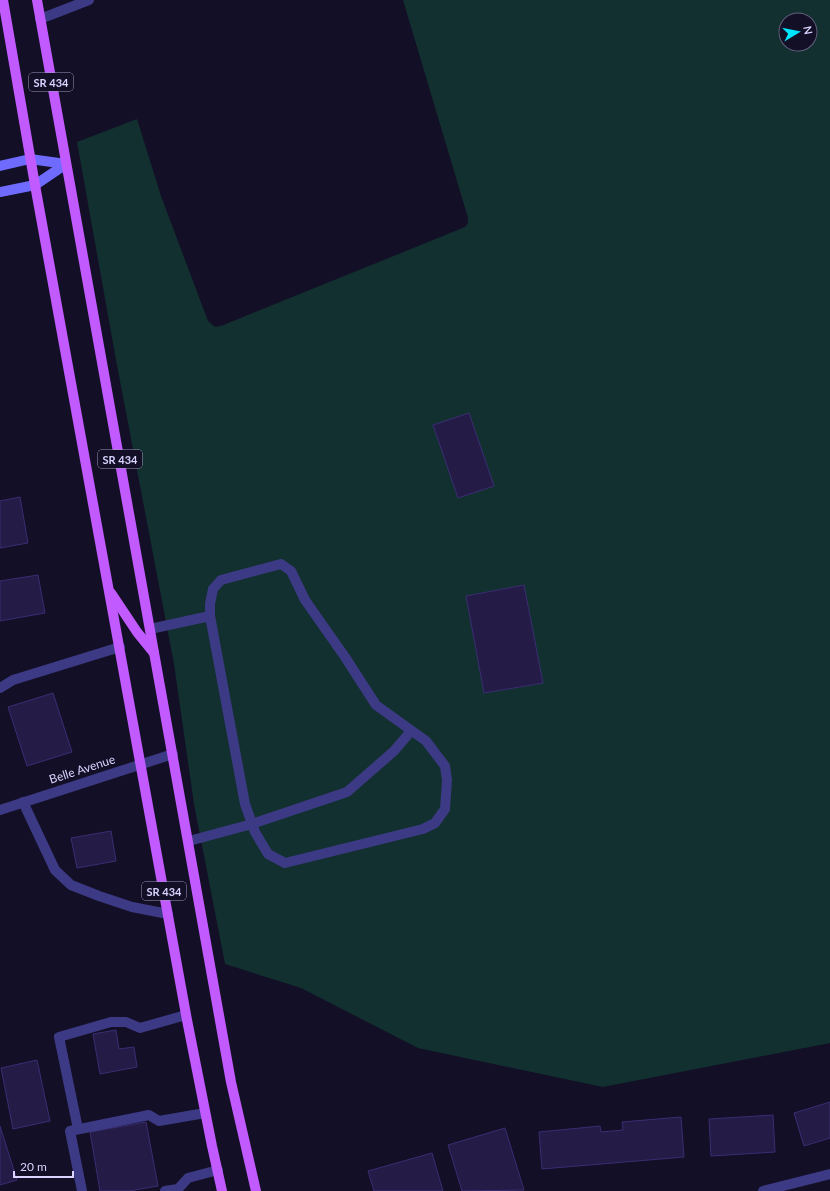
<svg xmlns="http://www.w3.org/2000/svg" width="830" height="1191" font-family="Lato,sans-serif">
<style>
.green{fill:#12302f;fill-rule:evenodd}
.building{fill:#241b47;stroke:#3b2d73}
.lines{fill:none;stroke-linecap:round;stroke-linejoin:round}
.lane{stroke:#3d3a85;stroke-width:10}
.street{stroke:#3d3a85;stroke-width:10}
.secondary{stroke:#6f6bff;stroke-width:10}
.primary{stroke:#c25bff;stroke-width:10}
.labels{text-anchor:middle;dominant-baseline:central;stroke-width:3;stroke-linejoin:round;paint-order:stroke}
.shield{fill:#130f26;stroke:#9e99be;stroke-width:1}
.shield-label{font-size:11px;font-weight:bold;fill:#d9d4ff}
.street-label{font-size:12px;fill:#d9d4ff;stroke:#130f26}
</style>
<rect width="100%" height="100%" fill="#130f26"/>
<!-- green -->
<path class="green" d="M403,0H830V1043L603,1087L418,1048L301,988L225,964L194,804L174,664L116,360L77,142L137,119L161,196L208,321L215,327L221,326L465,227L468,223V218ZM786,20H810V44H786Z"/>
<!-- building -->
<g class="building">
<path d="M469,413L494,486L458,498L433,425Z"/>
<path d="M20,497L28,543L0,548V501Z"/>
<path d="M38,575L45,613L0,621V581Z"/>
<path d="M524,585L543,683L484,693L466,596Z"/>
<path d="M53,693L72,752L27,766L8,707Z"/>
<path d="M111,831L116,861L77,868L71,838Z"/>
<path d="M116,1030L119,1049L134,1047L137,1067L100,1074L93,1034Z"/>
<path d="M37,1060L50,1121L13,1129L1,1068Z"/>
<path d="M830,1102V1138L804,1146L794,1113Z"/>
<path d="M773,1115L775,1152L711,1156L709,1119Z"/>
<path d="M681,1117L684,1157L542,1169L539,1132L600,1126L601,1132L623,1130L622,1122Z"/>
<path d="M146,1122L158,1186L129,1191H100L90,1132Z"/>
<path d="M0,1126L17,1180L0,1185Z"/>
<path d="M505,1128L524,1190L462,1191L448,1145Z"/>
<path d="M432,1153L443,1191H374L368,1171Z"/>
</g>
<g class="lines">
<!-- lane -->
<g class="lane">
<path d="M150,629L210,616L245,804L255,832L268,854L285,863L423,829L435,823L445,809L447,780L445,766L426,741L376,705L345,657L305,600L291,571L281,564L221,580L213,589L210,604V616"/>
<path d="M0,688L13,680L120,647"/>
<path d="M23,802L55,870L71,885L99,896L132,907L168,914"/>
<path d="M189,841L252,824L347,792L394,751L411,731"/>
<path d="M78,1129L59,1037L111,1022H126L140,1028L186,1015"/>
<path d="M82,1191L70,1131L149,1115L159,1121L205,1113"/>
<path d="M165,1191L178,1189L188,1178L218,1170"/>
<path d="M763,1191L830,1174"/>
</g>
<!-- street -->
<g class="street">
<path d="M40,19L89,0"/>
<path d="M0,810L173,754"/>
</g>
<!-- secondary -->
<g class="secondary">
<path d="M0,166L30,159L66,164"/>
<path d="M0,192L35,185L66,164"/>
</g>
<!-- primary -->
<g class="primary">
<path d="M3,0L35,185L187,1020L212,1146L222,1191"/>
<path d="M37,0L231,1082L256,1191"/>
<path d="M111,593L137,632L154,653"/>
</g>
</g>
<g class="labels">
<!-- shield labels -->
<g class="shield">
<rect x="29" y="73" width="44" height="18" rx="3"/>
<rect x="98" y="450" width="44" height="18" rx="3"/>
<rect x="142" y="882" width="44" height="18" rx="3"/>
</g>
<g class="shield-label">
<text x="51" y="82">SR 434</text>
<text x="120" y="459">SR 434</text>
<text x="164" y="891">SR 434</text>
</g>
<!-- street labels -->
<g class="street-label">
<text transform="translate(82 769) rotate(-18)">Belle Avenue</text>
</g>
</g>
<!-- north arrow -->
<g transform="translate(798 32) rotate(80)"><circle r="19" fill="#130f26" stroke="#625e7d"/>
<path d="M0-3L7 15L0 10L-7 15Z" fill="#00e5ff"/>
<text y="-6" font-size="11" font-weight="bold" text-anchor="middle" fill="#d9d4ff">N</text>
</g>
<!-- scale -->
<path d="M14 1171v6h59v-6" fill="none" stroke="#d9d4ff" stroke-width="2"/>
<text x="20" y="1171" font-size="12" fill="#d9d4ff" stroke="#130f26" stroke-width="3" paint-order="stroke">20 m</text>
</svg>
